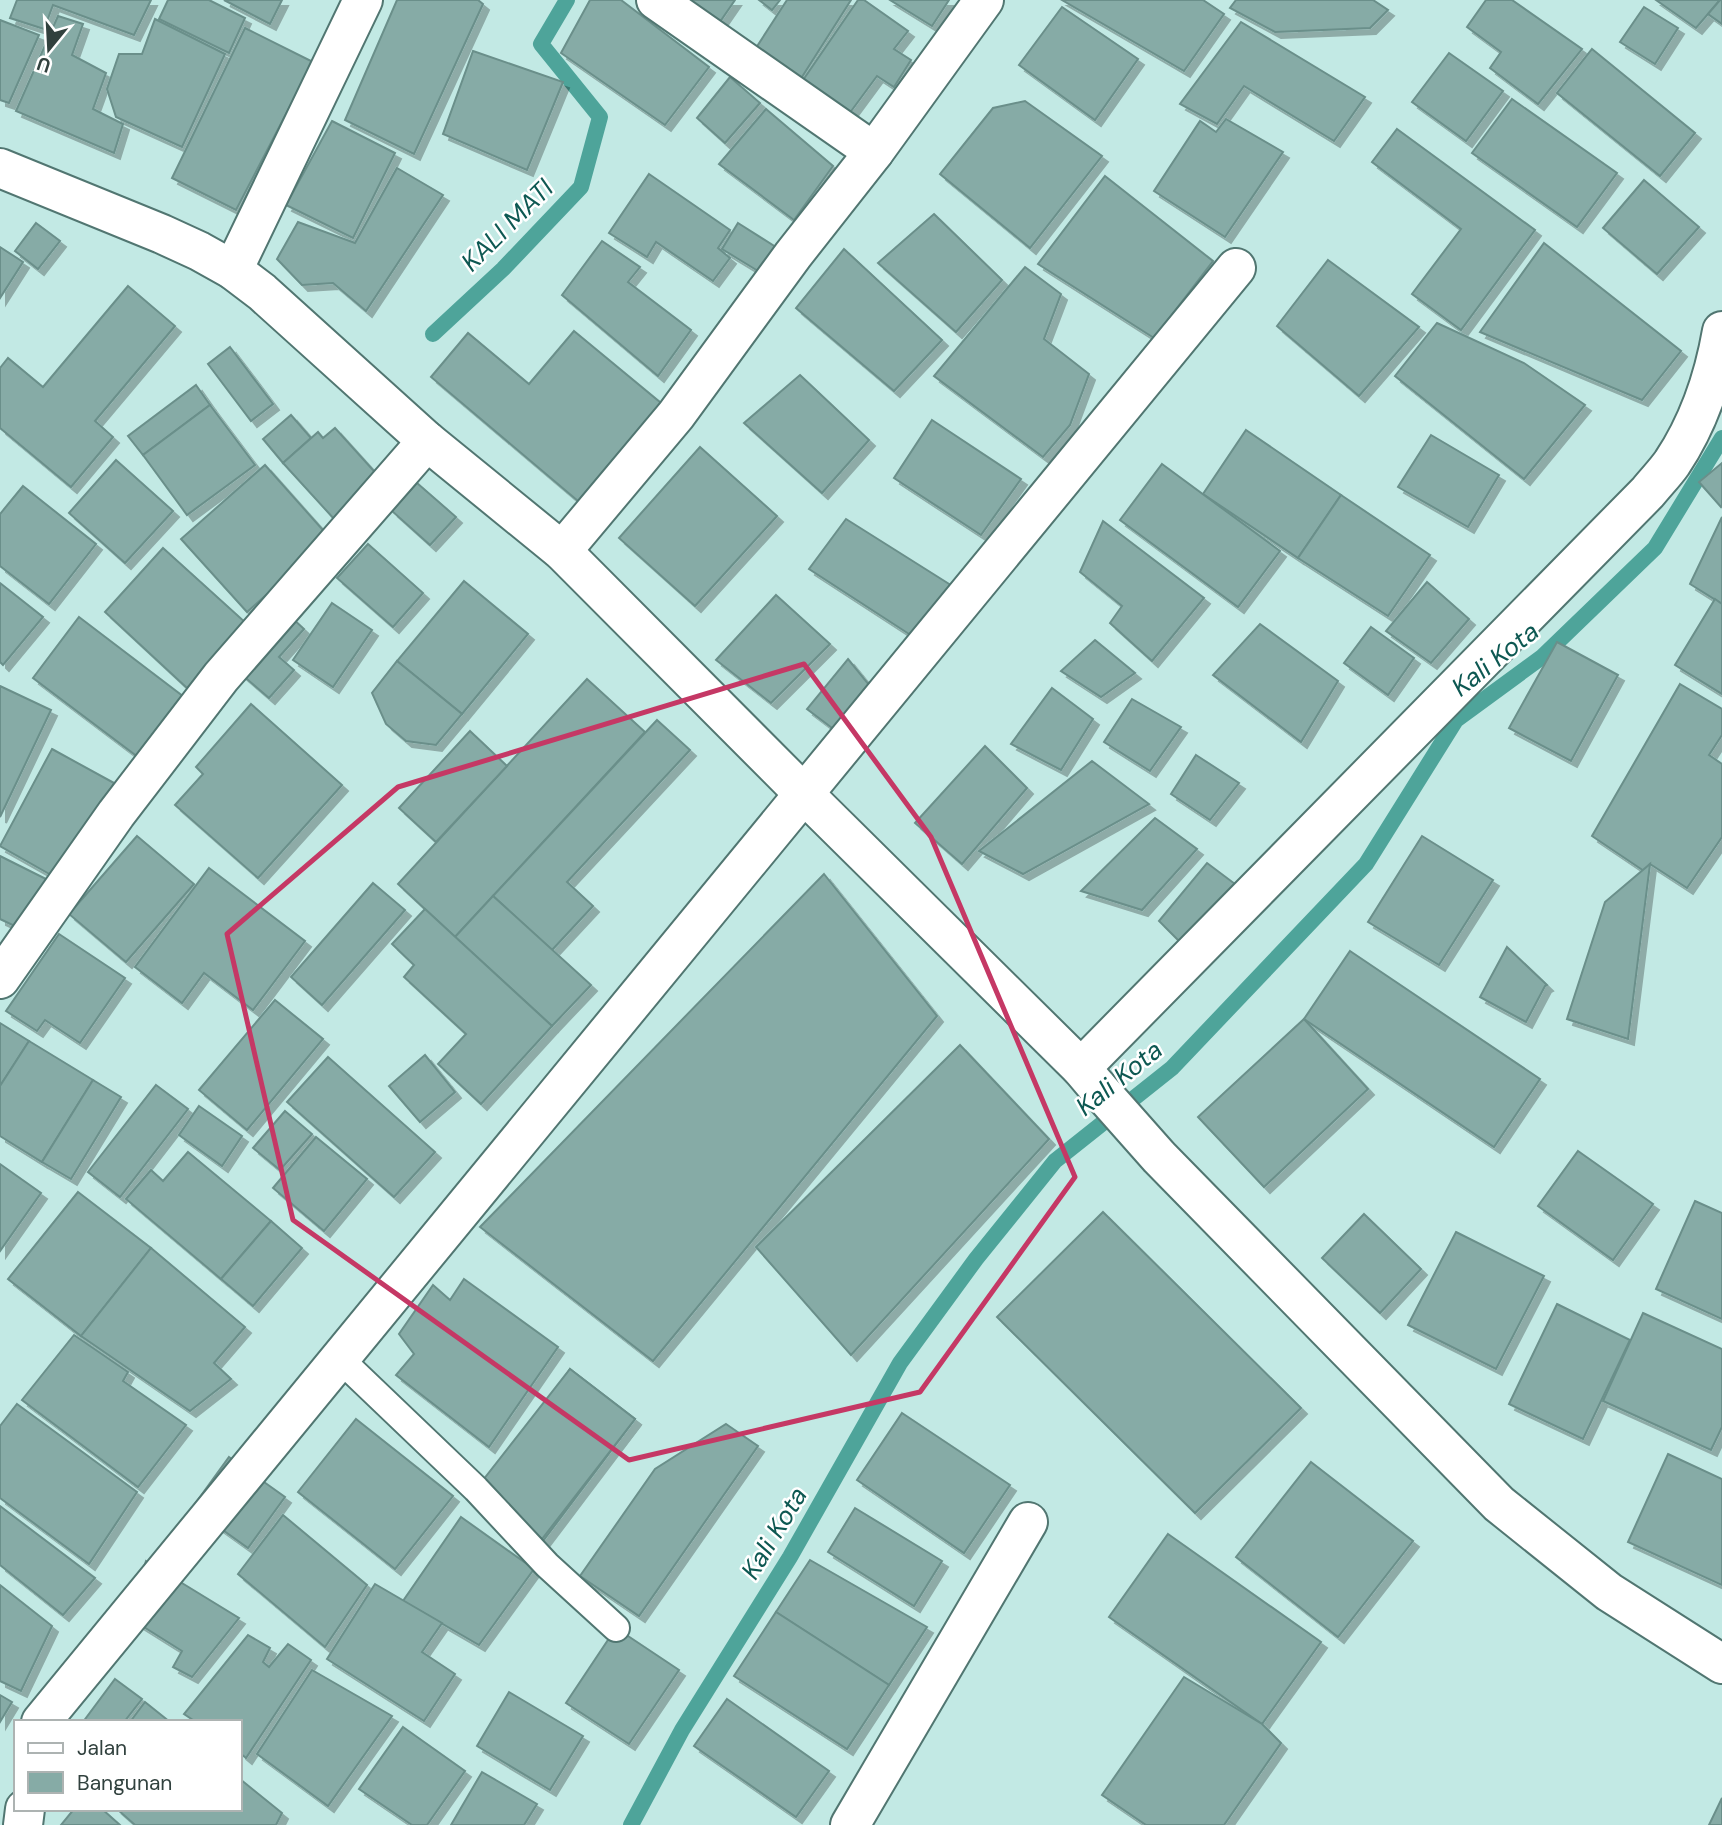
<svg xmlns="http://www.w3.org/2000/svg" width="1722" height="1825" font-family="'DM Sans',sans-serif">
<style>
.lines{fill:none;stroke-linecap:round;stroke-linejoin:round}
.stream{stroke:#4ea49a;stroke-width:16}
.building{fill:#86aba6;stroke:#6a8f8a;stroke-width:2;filter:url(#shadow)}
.lane-casing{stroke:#517671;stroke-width:30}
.street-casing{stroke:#517671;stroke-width:42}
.secondary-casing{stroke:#517671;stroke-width:42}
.lane{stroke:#fff;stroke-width:26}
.street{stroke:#fff;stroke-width:38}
.secondary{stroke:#fff;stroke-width:38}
.marked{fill:none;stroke:#c53865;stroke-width:5;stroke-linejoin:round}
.labels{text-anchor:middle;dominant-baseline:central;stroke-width:5;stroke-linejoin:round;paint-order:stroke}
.water-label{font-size:26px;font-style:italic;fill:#0d5852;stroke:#fff}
</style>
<defs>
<filter id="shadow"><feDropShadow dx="6" dy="6" stdDeviation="0" flood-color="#0004"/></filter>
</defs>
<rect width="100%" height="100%" fill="#c2e9e4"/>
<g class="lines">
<!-- stream -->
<g class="stream">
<path d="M433,334L503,269L581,187L600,117L541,44L567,0"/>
<path d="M631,1825L682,1730L790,1557L900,1363L976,1259L1055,1161L1172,1068L1366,864L1456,720L1542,657L1655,548L1722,438"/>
</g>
</g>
<!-- building -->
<g class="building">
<path d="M17,0H151L134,35L53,5L44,29L10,18Z"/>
<path d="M168,0H209L245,18L229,53L159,19Z"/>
<path d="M224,0H282L270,24Z"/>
<path d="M397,0H478L483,4L414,154L345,120Z"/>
<path d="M590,0H621L709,67L665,125L561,53Z"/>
<path d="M676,0H735L715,29Z"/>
<path d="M759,0H780L772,10Z"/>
<path d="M787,0H851L800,80L754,51Z"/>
<path d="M858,0H864L908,31L894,49L911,60L894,87L877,76L849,114L801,83Z"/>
<path d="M890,0H949L932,26Z"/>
<path d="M1062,0H1203L1224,14L1184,71Z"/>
<path d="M1236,0H1373L1388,10L1370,28L1275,32L1230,8Z"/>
<path d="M1486,0H1512L1582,49L1538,104L1490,68L1501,52L1467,27Z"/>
<path d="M1656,0H1720L1696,28Z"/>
<path d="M1720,0H1722V24L1708,14Z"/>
<path d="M1062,7L1138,59L1095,120L1019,65Z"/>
<path d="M1644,7L1678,28L1655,64L1620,42Z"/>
<path d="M58,16L83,24L72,55L106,73L93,109L123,124L114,153L16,111Z"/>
<path d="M155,19L225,54L182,147L116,117L107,89L119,54H142Z"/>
<path d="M0,20L39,35L9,103L0,100Z"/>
<path d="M1241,22L1365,97L1334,141L1244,86L1217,124L1180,104Z"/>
<path d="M245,28L313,62L236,210L172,178Z"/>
<path d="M1592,49L1695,133L1660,176L1557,93Z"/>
<path d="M473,51L563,82L527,170L443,134Z"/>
<path d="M1449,53L1503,91L1466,141L1412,102Z"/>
<path d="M730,77L760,103L725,143L697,118Z"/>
<path d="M1512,99L1617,173L1577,227L1472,153Z"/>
<path d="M1025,101L1102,156L1030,248L940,174L993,108Z"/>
<path d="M766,109L833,166L794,220L719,164Z"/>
<path d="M1226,119L1283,152L1225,237L1154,191L1200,121L1216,132Z"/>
<path d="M332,121L395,153L353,238L286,205Z"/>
<path d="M1397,129L1535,230L1461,330L1412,294L1461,229L1372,162Z"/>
<path d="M397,168L443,195L366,311L333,283L302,285L277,259L298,222L355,243Z"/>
<path d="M649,174L730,230L718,248L730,258L713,281L656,242L647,257L609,233Z"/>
<path d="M1105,176L1213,261L1154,338L1038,264Z"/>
<path d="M1644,180L1699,227L1657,274L1603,228Z"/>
<path d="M934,214L1002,280L956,332L878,263Z"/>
<path d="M36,223L60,241L38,269L15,251Z"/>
<path d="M738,223L779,249L763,274L722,249Z"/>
<path d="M602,241L640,267L628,282L691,330L658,376L562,295Z"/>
<path d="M1544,243L1681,351L1642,400L1480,332Z"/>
<path d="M0,247L23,262L0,298Z"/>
<path d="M844,249L942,340L894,391L796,308Z"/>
<path d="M1328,260L1419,327L1359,396L1277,326Z"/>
<path d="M1025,267L1061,294L1044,339L1089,374L1070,425L1043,457L934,376Z"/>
<path d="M128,286L175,326L95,421L113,437L71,487L0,428V368L8,358L43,387Z"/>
<path d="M1437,323L1524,363L1585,405L1524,479L1395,376Z"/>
<path d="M574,331L661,403L578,501L431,377L468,333L529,384Z"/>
<path d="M230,347L273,404L251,421L208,364Z"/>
<path d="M800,375L869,440L822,493L744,423Z"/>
<path d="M196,385L210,405L143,455L128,436Z"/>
<path d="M210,405L255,465L187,515L143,455Z"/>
<path d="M291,415L311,438L283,463L263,439Z"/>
<path d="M932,420L1021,479L981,535L894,478Z"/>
<path d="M335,428L382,480L335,520L283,463L318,432L323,438Z"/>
<path d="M1246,430L1341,495L1298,558L1203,494Z"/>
<path d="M1431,435L1499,475L1468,527L1398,487Z"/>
<path d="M700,447L777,516L695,606L619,538Z"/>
<path d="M116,460L173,511L125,563L69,513Z"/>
<path d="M1722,463V506L1721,507L1699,482Z"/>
<path d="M1162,464L1280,551L1238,607L1120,520Z"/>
<path d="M265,465L330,538L247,612L181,539Z"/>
<path d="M417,483L456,517L430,545L392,511Z"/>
<path d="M23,486L96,544L49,604L0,566V514Z"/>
<path d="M1341,495L1430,555L1388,616L1298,558Z"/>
<path d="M1722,517V604L1690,584Z"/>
<path d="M846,519L965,594L929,647L809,569Z"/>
<path d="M1103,521L1204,598L1152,661L1110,623L1122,606L1080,572Z"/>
<path d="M368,544L423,593L393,627L337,578Z"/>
<path d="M163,548L247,624L187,688L105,612Z"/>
<path d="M464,581L528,634L462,714L397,661Z"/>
<path d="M1427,582L1469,619L1431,663L1386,631Z"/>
<path d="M0,583L43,617L3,665L0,662Z"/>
<path d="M776,595L830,644L771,703L716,660Z"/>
<path d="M1715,599L1722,604V694L1675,665Z"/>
<path d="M332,603L372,630L333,687L293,660Z"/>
<path d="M79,617L184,697L138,757L33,678Z"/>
<path d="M291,617L304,629L279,657L294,670L269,698L241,674Z"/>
<path d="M1260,624L1338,681L1301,742L1213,675Z"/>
<path d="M1371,627L1414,658L1388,695L1344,663Z"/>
<path d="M1095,640L1135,673L1101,697L1061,671Z"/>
<path d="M1557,642L1618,675L1571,761L1509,728Z"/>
<path d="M848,659L883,702L840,734L807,709Z"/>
<path d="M397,661L462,714L436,745L406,741L386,724L372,693Z"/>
<path d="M587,679L645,732L455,937L398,884Z"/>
<path d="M1680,684L1722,709V735L1709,755L1722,764V837L1687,888L1650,864L1644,871L1592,836Z"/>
<path d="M0,686L51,710L0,817Z"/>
<path d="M1052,688L1093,719L1061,770L1011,744Z"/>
<path d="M1132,699L1181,727L1150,771L1104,742Z"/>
<path d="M251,704L342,785L258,878L175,805L203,774L196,767Z"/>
<path d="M657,720L690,750L567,882L593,906L552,950L493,896Z"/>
<path d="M470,731L507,766L436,842L399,808Z"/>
<path d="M985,746L1027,788L962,864L915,823Z"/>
<path d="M52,749L114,783L60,880L0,846Z"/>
<path d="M1196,755L1239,783L1210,820L1171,794Z"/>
<path d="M1092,761L1149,804L1023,874L979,851Z"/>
<path d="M1155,818L1197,849L1142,910L1081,891Z"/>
<path d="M137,836L194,884L126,962L69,914Z"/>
<path d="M1422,836L1493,880L1439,965L1368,922Z"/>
<path d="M0,856L48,880L23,930L0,919Z"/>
<path d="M1207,863L1243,890L1185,947L1159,921Z"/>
<path d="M1650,864L1628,1039L1567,1019L1605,902Z"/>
<path d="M209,868L305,941L253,1010L204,973L182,1003L135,967Z"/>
<path d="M824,874L937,1016L653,1361L480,1227Z"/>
<path d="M373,883L405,910L322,1005L291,977Z"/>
<path d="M493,896L591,985L552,1026L455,937Z"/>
<path d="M425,909L552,1026L481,1104L438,1064L466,1034L404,977L414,965L392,944Z"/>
<path d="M59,934L125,978L80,1043L45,1020L37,1031L6,1011Z"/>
<path d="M1507,947L1547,985L1545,986L1526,1022L1480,997Z"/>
<path d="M1350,951L1540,1079L1494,1147L1304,1019Z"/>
<path d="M275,1000L323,1039L247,1130L199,1090Z"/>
<path d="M1304,1019L1368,1089L1264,1187L1198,1117Z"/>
<path d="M0,1023L29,1041L0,1086Z"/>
<path d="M29,1041L93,1080L42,1162L0,1136V1086Z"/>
<path d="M960,1045L1049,1139L851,1355L756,1247Z"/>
<path d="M425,1055L455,1092L420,1122L389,1086Z"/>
<path d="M328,1057L435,1152L394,1197L287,1102Z"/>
<path d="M93,1080L121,1097L71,1179L42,1162Z"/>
<path d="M156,1085L188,1109L120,1197L88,1172Z"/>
<path d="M199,1106L242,1136L222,1166L179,1135Z"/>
<path d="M285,1111L312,1134L280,1170L253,1148Z"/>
<path d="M316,1137L367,1179L324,1231L273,1188Z"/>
<path d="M1578,1151L1653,1204L1613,1260L1538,1206Z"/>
<path d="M188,1152L271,1221L221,1279L126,1199L151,1170L163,1181Z"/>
<path d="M0,1164L41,1193L0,1251Z"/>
<path d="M78,1192L151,1248L81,1336L8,1279Z"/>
<path d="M1695,1201L1722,1213V1319L1656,1289Z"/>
<path d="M1103,1212L1301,1408L1195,1513L997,1317Z"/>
<path d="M1364,1214L1421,1269L1380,1313L1322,1258Z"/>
<path d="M271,1221L302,1248L253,1306L221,1279Z"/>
<path d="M1456,1232L1544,1276L1496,1369L1408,1325Z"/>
<path d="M151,1248L245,1327L214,1363L231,1379L190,1411L81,1336Z"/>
<path d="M464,1279L558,1347L489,1447L396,1375L414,1354L399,1334L433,1285L450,1300Z"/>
<path d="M1557,1304L1630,1340L1583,1439L1509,1404Z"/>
<path d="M1643,1313L1722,1349V1427L1711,1450L1603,1401Z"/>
<path d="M74,1335L128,1372L123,1381L186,1425L138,1487L22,1400Z"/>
<path d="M570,1369L635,1419L540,1545L491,1489Z"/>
<path d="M570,1369L635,1419L542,1539L476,1489Z"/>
<path d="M17,1404L137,1492L89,1564L0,1498V1426Z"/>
<path d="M902,1413L1010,1485L964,1553L857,1480Z"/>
<path d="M356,1419L453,1496L395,1569L298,1492Z"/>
<path d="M726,1424L758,1446L639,1616L580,1576L655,1469Z"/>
<path d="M1668,1454L1722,1479V1585L1628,1542Z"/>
<path d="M229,1457L285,1497L248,1548L192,1508Z"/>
<path d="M1311,1462L1413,1541L1338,1637L1236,1557Z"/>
<path d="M0,1506L95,1578L63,1615L0,1565Z"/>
<path d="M855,1508L942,1561L914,1606L828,1552Z"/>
<path d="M283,1515L367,1585L325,1647L238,1574Z"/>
<path d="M461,1517L534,1569L479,1645L403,1601Z"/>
<path d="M1168,1534L1321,1642L1262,1724L1109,1617Z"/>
<path d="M810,1560L927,1627L889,1685L776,1612Z"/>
<path d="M146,1561L239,1618L192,1677L173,1667L182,1651L128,1617Z"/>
<path d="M375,1584L442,1623L422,1652L455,1674L424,1721L327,1659Z"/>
<path d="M0,1585L52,1626L21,1691L0,1681Z"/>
<path d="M776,1612L889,1685L847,1749L734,1676Z"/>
<path d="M616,1628L679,1670L629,1744L566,1703Z"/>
<path d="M248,1635L270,1648L263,1662L269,1667L288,1644L311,1660L246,1758L240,1753V1722H196L184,1714Z"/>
<path d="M312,1670L392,1716L328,1806L257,1754Z"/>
<path d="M1184,1677L1262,1724L1281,1743L1224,1825H1146L1102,1795Z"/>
<path d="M115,1679L142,1699L124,1722H83Z"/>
<path d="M509,1692L583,1736L550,1790L477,1746Z"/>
<path d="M0,1695L12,1702L0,1722Z"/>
<path d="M727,1699L829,1771L796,1817L694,1746Z"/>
<path d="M145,1702L170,1722H130Z"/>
<path d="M403,1727L465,1771L427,1825H412L359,1789Z"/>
<path d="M482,1772L537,1804L524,1825H451Z"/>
<path d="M240,1779L282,1813L276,1825H135L117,1809H240Z"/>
<path d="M1722,1798V1825H1709Z"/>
<path d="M74,1809H102L120,1825H61Z"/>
</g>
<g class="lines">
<defs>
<path id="lane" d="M339,1358L476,1489L547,1565L616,1628"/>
<g id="street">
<path d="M656,0L874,152"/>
<path d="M233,270L363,0"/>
<path d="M562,551L676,415L793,255L874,152L984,0"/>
<path d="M0,979L116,814L221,677L427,441"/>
<path d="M1081,1068L1648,492C1656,482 1665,473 1672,463C1698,424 1714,377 1722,331"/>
<path d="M1097,1087L1159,1157L1499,1504L1609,1592L1722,1664"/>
<path d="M41,1722L1236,268"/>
<path d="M23,1825L25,1809"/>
<path d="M850,1825L1028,1522"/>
</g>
<path id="secondary" d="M0,168L162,234L199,251L233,270L262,292L427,441L562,551L804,794L1081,1068L1097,1087"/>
</defs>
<!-- lane casing -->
<use href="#lane" class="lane-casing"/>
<!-- street casing -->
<use href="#street" class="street-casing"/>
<!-- secondary casing -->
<use href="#secondary" class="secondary-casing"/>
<!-- lane -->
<use href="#lane" class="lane"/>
<!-- street -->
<use href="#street" class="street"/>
<!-- secondary -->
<use href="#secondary" class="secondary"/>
</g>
<!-- marked area -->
<path class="marked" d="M804,664L931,837L1075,1177L920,1392L629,1460L293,1220L227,934L398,787Z"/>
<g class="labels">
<!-- water labels -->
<g class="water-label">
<text transform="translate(507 225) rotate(-45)">KALI MATI</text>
<text transform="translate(1495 659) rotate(-38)">Kali Kota</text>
<text transform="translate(1119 1078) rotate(-39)">Kali Kota</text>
<text transform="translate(774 1533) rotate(-59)">Kali Kota</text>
</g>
</g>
<!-- legend -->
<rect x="14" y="1720" width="228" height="91" fill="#ffffff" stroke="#adb3b2" stroke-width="2"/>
<rect x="28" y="1743" width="35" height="10" fill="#ffffff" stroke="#adb3b2" stroke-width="2"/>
<text x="77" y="1755" font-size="21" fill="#31413e">Jalan</text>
<rect x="28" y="1772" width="35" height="21" fill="#86aba6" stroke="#adb3b2" stroke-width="2"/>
<text x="77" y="1790" font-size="21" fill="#31413e">Bangunan</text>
<!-- north arrow -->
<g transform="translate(49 49) rotate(198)" stroke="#ffffff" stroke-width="5" paint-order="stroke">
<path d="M0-5L12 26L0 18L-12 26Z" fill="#31413e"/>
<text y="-10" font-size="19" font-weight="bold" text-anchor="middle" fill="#31413e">U</text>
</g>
</svg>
